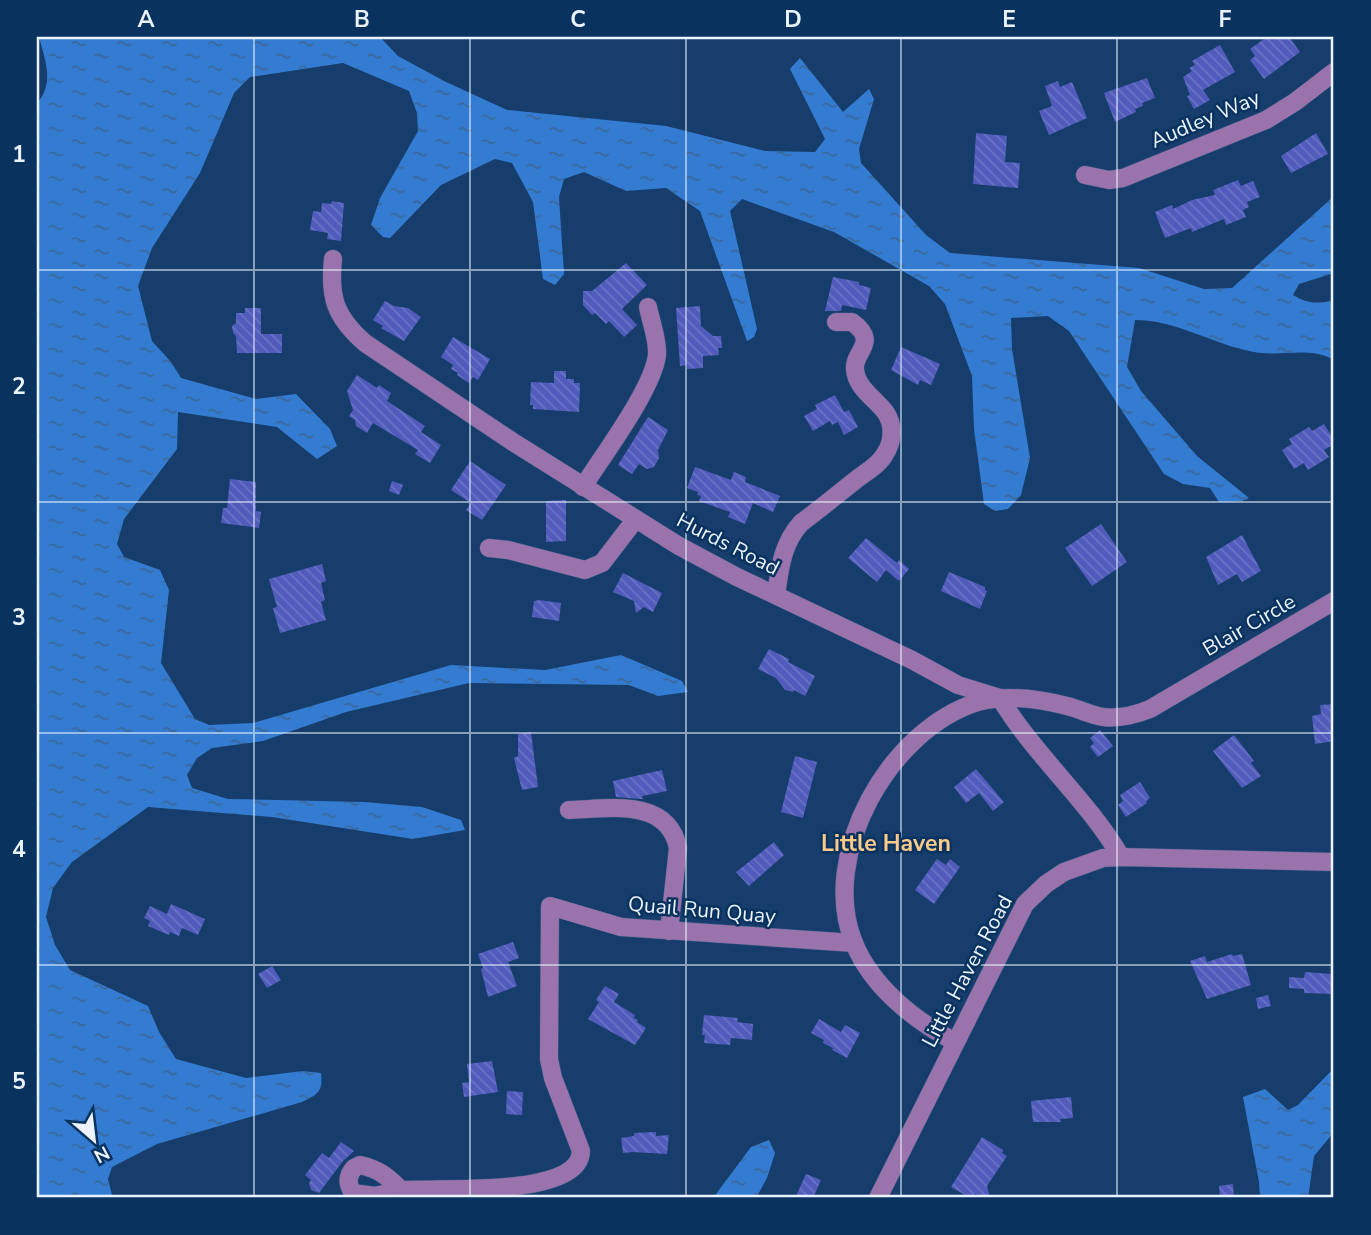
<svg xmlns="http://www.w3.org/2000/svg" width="1371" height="1235" font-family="'Nunito Sans',sans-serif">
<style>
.water{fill:url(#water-ripples)}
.building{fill:url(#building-back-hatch)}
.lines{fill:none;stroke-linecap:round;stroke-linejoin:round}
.minor-casing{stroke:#385a83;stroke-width:19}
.minor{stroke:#9a73ac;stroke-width:18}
.grid{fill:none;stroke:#eaf3fe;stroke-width:2;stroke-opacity:0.55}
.labels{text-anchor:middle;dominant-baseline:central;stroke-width:5;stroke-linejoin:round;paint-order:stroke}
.street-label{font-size:21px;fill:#eaf3fe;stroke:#0a325f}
.neighbourhood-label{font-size:23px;font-weight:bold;fill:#fbcb89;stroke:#0a325f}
.neatline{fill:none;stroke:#eaf3fe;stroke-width:2.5}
.grid-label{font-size:23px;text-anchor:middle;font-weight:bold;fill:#eaf3fe}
</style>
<defs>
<pattern id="water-ripples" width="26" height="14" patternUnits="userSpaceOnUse" patternTransform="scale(1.75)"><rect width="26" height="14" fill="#347cd2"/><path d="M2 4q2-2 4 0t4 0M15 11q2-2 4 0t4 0" fill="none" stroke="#3b689c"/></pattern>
<pattern id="building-back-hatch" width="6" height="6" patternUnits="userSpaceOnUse" patternTransform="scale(1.75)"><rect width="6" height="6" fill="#505bbb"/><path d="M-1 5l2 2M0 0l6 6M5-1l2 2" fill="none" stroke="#6973c5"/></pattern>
</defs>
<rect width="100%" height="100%" fill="#163d6b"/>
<!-- water -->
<g class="water">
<path d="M39,37H380L398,56L444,81L507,110L666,126L765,151L815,152L825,139L790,69L800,58L843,112L869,89L874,99L859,149L861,163L926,235L950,253L1139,268L1204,289L1232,288L1334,196V273L1299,284L1293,295C1307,304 1319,304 1334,300V360C1311,346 1280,357 1254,352C1214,345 1177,320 1135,320L1127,367L1141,391L1197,456L1249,498L1242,501L1219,502L1210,488L1183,484L1164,474L1069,331L1048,316L1011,318L1012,349L1030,458L1021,495L1008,509L995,511L984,504L974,429L972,376L945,304L929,286L834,232L742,199L730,211L757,329L754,337L747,341L700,211L666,188L626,191L584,172L564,179L559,197L564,274L555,285L543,279L533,202L512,163L495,159L441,185L390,238L383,237L371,225L380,198L418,131L417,113L409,91L343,63L250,77L234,93L200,173L152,248L138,286L152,341L171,362L181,378L256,399L296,394L330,429L337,446L317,459L277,427L178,412L177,449L124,519L117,544L124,557L160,570L169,590L161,663L195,719L209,725L253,723L451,665L545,670L621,655L682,681L688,692L658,696L629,685L469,683L346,712L263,741L212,748L197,758L187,775L192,788L228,799L364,802L422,807L461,820L465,830L413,839L272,817L148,807L72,862L53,888L46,917L55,945L70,970L148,1006L159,1032L176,1059L246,1078L303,1071L321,1073C323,1092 318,1094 302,1102L157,1144L112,1167L108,1179L112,1195L124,1198H37V103C55,83 45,60 39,37Z"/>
<path d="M1334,1068V1132L1314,1156L1308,1198H1260L1259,1182L1243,1097L1265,1089L1288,1110L1298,1105Z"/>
<path d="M769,1140L775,1153L767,1178L756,1198H713L751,1147Z"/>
</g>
<!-- building -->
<g class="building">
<path d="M1267,37H1289L1300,52L1264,79L1250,60L1255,56L1250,49Z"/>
<path d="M1220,45L1235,72L1203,90L1210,100L1194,109L1187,96L1190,95L1183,77L1192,71L1189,68L1195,65L1192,61Z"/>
<path d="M1147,78L1155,98L1142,103L1143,106L1135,109L1136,112L1115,122L1104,93Z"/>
<path d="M1058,81L1060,87L1072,82L1087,118L1049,135L1039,111L1052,106L1045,86Z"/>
<path d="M976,133L1007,136L1005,162L1020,163L1018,188L973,184Z"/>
<path d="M1316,133L1328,154L1291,173L1281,156Z"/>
<path d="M1238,180L1241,186L1253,181L1260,197L1247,202L1249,207L1243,210L1246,217L1226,225L1224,219L1192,232L1191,228L1165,238L1155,212L1172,205L1173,209L1192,200L1215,195L1213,190Z"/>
<path d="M332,201L344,203L341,241L327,239L328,233L310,230L313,211L321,212L322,203L331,204Z"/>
<path d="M626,263L647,285L622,309L637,325L624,337L609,321L606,324L595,313L592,315L583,305V291H592Z"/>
<path d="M833,277L859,282V285L871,288L866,310L842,305L841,311H825Z"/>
<path d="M385,301L394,306L408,308L421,317L404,341L381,328L383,326L373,320Z"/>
<path d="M700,306L701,326L713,336H721L722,348H718L719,355L703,356V368L687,369V365L680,366L676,308Z"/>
<path d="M245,308H261V334H282V353H237L236,336L233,333L232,326L236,323V313H245Z"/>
<path d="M453,337L490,359L478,380L473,377L469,383L457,375L458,373L451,369L453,365L441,357Z"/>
<path d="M901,347L940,364L931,385L920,380L918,385L891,370Z"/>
<path d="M554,371H566V379H574V383H580L579,412L533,409V405H530L531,382L554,383Z"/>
<path d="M357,375L377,388L379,385L391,393L387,401L425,426L421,432L441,445L430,463L415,454L418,450L373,423L367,433L356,426L355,420L349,416L353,410L347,391Z"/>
<path d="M835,395L844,412L849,410L858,427L844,435L838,422L832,425L830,421L813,431L804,416L817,409L815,405Z"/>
<path d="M648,417L668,430L658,450L659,458L654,467L647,469L639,464L632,474L618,465Z"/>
<path d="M1324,424L1334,440V444L1324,450L1329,457L1308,470L1304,463L1294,469L1282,450L1292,444L1289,439L1309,427L1312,431Z"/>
<path d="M470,461L506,485L482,520L466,510L471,503L451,490Z"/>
<path d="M695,467L731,480L734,472L746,477L745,482L780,496L773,512L753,503L745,524L728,517L730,512L699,501L701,496L697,495L698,492L687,488Z"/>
<path d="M230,479L256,482V511L261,512L259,528L221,523L223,508H227Z"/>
<path d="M392,481L403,485L399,495L389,491Z"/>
<path d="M566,500V541L546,542V501Z"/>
<path d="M1101,524L1127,562L1092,586L1065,548Z"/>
<path d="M1242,535L1261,571L1242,582L1237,574L1218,585L1206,557Z"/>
<path d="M866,538L897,563L899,560L909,569L899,581L886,570L877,582L848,558Z"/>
<path d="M322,564L326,581L321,583L325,600L321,602L326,620L280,633L273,608L277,607L269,579Z"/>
<path d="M949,572L985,587V590L987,591L980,609L941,591Z"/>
<path d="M623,573L662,593L653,612L644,607L636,613L634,601L613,592Z"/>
<path d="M539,600L561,603L559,621L532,617L534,601Z"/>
<path d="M769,649L789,659L788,662L815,676L805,696L794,690L793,692L785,690L776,678L758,669Z"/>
<path d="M1334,704V741L1315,744L1312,716L1321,714L1320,705Z"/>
<path d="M1100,730L1113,746L1098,757L1090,747L1094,743L1090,738Z"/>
<path d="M531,732L538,787L522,790L514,758L518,756V734Z"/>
<path d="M1234,735L1254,761L1251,763L1261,776L1242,788L1213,751Z"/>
<path d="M795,756L817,762L803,818L781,812Z"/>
<path d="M976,769L1004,802L993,811L979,793L966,803L954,787Z"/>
<path d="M662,770L667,791L642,796L643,799H641L616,797L613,781Z"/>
<path d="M1140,782L1150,798L1146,801L1147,803L1126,817L1118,805L1123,801L1120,795Z"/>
<path d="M774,842L784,855L749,886L736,872Z"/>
<path d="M937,859L946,865L950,859L960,867L934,904L915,890Z"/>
<path d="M171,904L205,919L198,935L182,928L179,936L170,932L169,935L148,926L150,921L144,918L150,906L167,914Z"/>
<path d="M513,942L519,958L508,962L517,986L488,997L481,969L483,968L478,954Z"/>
<path d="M1232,954L1233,956L1242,954L1251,985L1207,999L1190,961L1205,956L1207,962Z"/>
<path d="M272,966L281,980L267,988L258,974Z"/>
<path d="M1305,972L1332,974L1334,994L1304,993V989L1289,988V977L1304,978Z"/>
<path d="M605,986L619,994L614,1002L635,1015L634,1018L638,1020L637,1022L646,1028L635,1045L588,1019L599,1002L596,1000Z"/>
<path d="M1268,995L1271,1006L1258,1009L1256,998Z"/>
<path d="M704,1015L738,1018L737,1022L753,1024L752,1040L731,1038L730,1045L704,1043L705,1035H702Z"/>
<path d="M819,1019L841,1032L845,1025L860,1033L847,1058L832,1050L833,1048L823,1043L824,1040L811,1033Z"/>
<path d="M492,1061L498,1092L464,1097L462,1083L469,1082L467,1064Z"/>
<path d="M507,1091L523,1092L522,1115L506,1114Z"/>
<path d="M1071,1097L1073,1118L1060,1119L1061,1122H1033L1031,1101Z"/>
<path d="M656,1132V1136L669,1135L667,1154L633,1152L623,1153L621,1138L634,1136V1133Z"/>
<path d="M982,1137L1003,1150L1002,1153L1007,1156L987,1186L990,1198L975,1194L970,1198L951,1187Z"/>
<path d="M341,1142L354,1151L343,1161L319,1193L311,1190L309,1183L311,1180L305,1175L322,1153L329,1158Z"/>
<path d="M806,1174L821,1180L813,1198H795Z"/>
<path d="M1233,1184L1234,1198H1220L1219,1186Z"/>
</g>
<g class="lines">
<defs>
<g id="minor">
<path d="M1085,175L1109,180L1123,178L1266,120L1295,102L1334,72"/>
<path d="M333,259C329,297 335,317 365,343L513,442L679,546L737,577L912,660L958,685L1000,698C1034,755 1087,799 1121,857"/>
<path d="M583,487C603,455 653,389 657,355C658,340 651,322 648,307"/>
<path d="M489,548L508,550L585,570L602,563L635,520"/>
<path d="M776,595C780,568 782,544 801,523C820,509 838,494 857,479C866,472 879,465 885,454C893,442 894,425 886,413C876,399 856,388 855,369C853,352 880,342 852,322H836"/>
<path d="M569,810C608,809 668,797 678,848L669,931"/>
<path d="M955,1042C914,1020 872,987 854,943C818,855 890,729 978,702C1006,694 1039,699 1067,706C1079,709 1091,715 1103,717C1119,719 1135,715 1150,709L1334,601"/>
<path d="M360,1165C379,1169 388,1177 401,1190L375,1196L353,1193C347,1184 347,1176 354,1168Z"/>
<path d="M401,1190C434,1187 580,1199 581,1151L553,1078L549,1059L550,906L621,927L854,943"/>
<path d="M878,1198L1025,904L1046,884L1064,872L1103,858L1121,857L1334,862"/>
</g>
</defs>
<!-- minor casing -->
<use href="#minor" class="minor-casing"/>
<!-- minor -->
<use href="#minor" class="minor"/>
</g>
<!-- grid -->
<path class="grid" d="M254,37V1198M470,37V1198M686,37V1198M901,37V1198M1117,37V1198M37,270H1334M37,502H1334M37,733H1334M37,965H1334"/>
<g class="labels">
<!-- street labels -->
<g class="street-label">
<text transform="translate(1205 119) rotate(-23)">Audley Way</text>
<text transform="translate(728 544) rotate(27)">Hurds Road</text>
<text transform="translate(1249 625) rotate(-30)">Blair Circle</text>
<text transform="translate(702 910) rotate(5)">Quail Run Quay</text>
<text transform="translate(967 971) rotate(-62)">Little Haven Road</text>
</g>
<!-- neighbourhood labels -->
<g class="neighbourhood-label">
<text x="886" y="843">Little Haven</text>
</g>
</g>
<!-- border -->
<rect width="1371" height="1235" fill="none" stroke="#0a325f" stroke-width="77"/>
<!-- north arrow -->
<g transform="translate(94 1140) rotate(152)" stroke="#0a325f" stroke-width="5" paint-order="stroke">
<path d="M0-5L12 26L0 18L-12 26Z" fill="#eaf3fe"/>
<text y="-10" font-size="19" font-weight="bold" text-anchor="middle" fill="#eaf3fe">N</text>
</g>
<rect x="38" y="38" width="1294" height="1158" class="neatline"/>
<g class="grid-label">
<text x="146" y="27">A</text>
<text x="362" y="27">B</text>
<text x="578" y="27">C</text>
<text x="793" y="27">D</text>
<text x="1009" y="27">E</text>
<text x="1225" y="27">F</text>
<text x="19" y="162">1</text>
<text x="19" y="394">2</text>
<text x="19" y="625">3</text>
<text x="19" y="857">4</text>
<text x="19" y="1089">5</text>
</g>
</svg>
